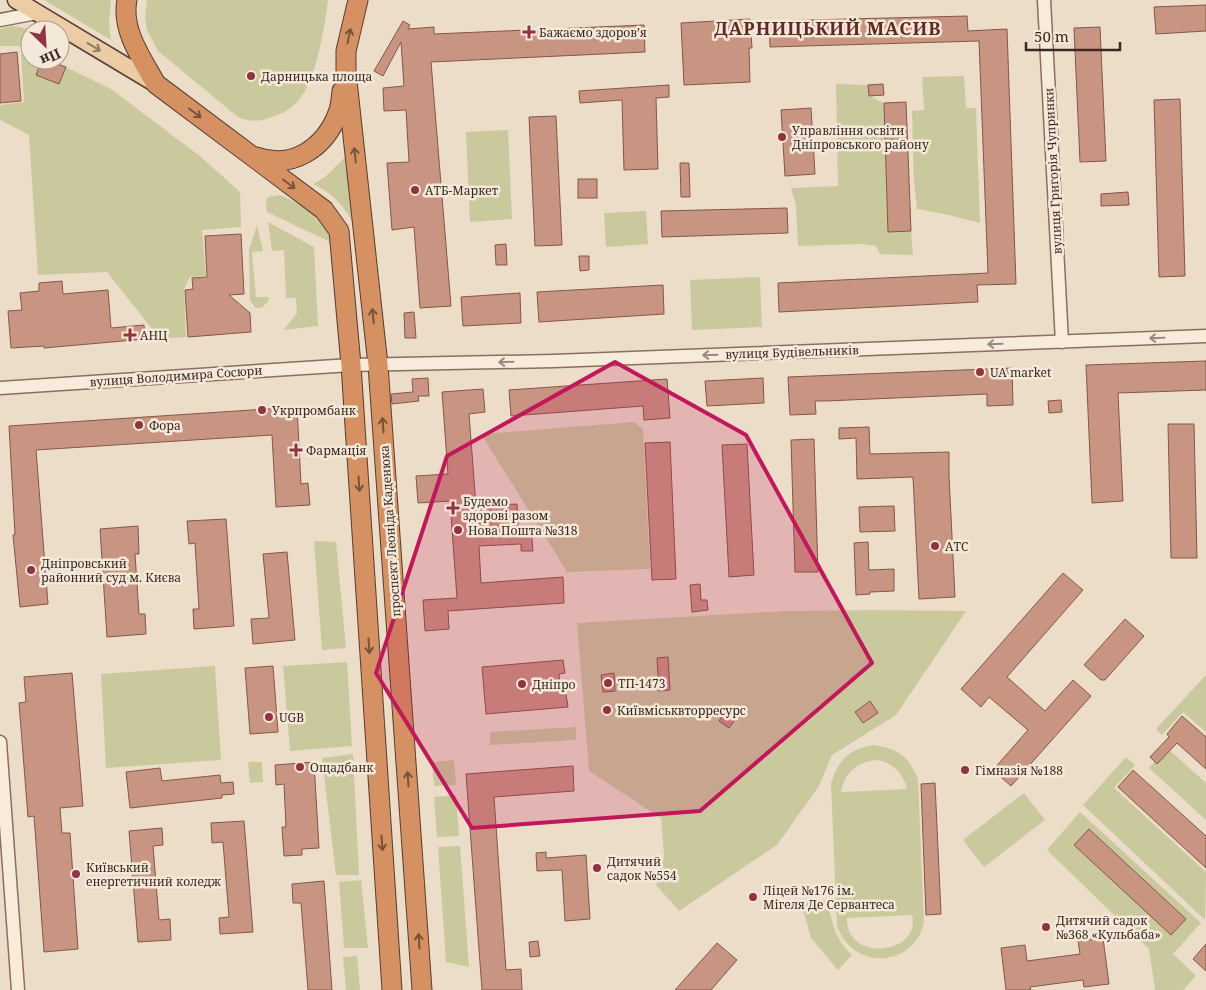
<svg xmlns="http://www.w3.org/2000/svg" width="1206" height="990" font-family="'Noto Serif',serif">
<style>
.green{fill:#cac99d;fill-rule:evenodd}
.building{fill:#c89582;stroke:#855646}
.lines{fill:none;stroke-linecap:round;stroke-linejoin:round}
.minor-casing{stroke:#886f5f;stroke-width:15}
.major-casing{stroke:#563e32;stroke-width:19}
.highway-casing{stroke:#563e32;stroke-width:21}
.minor{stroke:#f7ebdc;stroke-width:12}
.major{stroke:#eccca4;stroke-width:16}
.highway{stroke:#d59161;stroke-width:19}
.oneway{stroke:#77533b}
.oneway2{stroke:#927a62}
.oneway3{stroke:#988a7e}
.marked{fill:#c2185b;fill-opacity:0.2;stroke:#c2185b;stroke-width:4;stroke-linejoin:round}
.poi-dot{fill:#933241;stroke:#f4e8d8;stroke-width:2}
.labels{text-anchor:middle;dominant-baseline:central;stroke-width:5;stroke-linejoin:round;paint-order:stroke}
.poi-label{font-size:12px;fill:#392921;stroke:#f4e8d8;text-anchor:start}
.street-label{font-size:12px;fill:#392921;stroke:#f4e8d8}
.district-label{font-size:18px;font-weight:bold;letter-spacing:1px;fill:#632823;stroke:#f4e8d8}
</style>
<rect width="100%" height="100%" fill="#ecddc9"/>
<!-- green -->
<g class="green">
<path d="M44,0H111L109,24L111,40Z"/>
<path d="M147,0H328C324,28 317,80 298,101C291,109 282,114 272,117C260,122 250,122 238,117L158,51L147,30L145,18Z"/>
<path d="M11,26L21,27L31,30L30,46H0V29Z"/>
<path d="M21,54L30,56V60H42L36,75L59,84L66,67L111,89L201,157L240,192L241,227L202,230L206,276L190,277L184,289L186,337L160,339L107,272L38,275L29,135L2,121L0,118V105L24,102Z"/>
<path d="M964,76L966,108H976L980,223L945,214L917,209L914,182L912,111L924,110L922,77Z"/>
<path d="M836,84L868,85L869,96L884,103L888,231H911L913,255L880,254L876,246L863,244L798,246L796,205L791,188L838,186Z"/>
<path d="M508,130L512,219L470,222L466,132Z"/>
<path d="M346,156L352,221C341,202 333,194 313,184L325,177Z"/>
<path d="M280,195C297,202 331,220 330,242L267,212L266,201L268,197Z"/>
<path d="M646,211L648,244L606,247L604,213Z"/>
<path d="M268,222L314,247L318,326L284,330L297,313L296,298H286L284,250L272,251Z"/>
<path d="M257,225L263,251L252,252L256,297H269L268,302L261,308H256L250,301L249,250Z"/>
<path d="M760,277L762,327L692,330L690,280Z"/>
<path d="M634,422L643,429L650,569L567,572L481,434Z"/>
<path d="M314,541L336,542L346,648L322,650Z"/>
<path d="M872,610L966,611L896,715L832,755L819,786L777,845L679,911L656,885L664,856L661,818L589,771L577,623L785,611Z"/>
<path d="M347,662L352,746L290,751L283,666Z"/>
<path d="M215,666L221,760L106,768L101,674Z"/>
<path d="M1206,675V732L1183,712L1162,735L1156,729Z"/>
<path d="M576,727V740L490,745V732Z"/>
<path d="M873,745C898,748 908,756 918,779L924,923C922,928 921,934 918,938C901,964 863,965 845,941C842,937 840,932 837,927L831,783C839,759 848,750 873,745ZM879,760C895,765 903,773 907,789L841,792C845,771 858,761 879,760ZM912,915C922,955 845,963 847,918Z"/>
<path d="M1167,748L1206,783V820L1149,768Z"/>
<path d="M353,754L359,875H336L322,758Z"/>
<path d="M1126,757L1135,765L1114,788L1206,872L1205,920L1083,805Z"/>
<path d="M454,760L456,785L434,786L432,762Z"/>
<path d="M248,762H262L263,782L250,783Z"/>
<path d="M1024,793L1045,820L984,867L963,840Z"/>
<path d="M456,795L459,836L437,837L434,797Z"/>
<path d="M1080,812L1201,923L1173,954L1196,976L1183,990H1155L1149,949L1047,850Z"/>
<path d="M460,846L469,967L446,962L438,847Z"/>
<path d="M361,880L368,948H344L339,882Z"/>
<path d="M828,900C832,923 834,938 852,955L838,970L811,938L801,902Z"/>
<path d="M357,956L360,990H346L343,957Z"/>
</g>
<!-- building -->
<g class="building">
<path d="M1206,5V31L1156,34L1154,7Z"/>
<path d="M967,16L968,31L1007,29L1016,284L977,285L978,302L779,312L778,283L988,273L979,41L770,47L769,21Z"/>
<path d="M750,19L752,48H749L750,82L684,85L681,23Z"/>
<path d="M403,21L410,25L408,29L434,27V34L644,25L645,52L431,62L451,306L420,308L414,227L392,230L387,163L409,162L406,110L384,111L383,88L404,86L401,42L383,76L374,71Z"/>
<path d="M1100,27L1106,161L1080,162L1074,28Z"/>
<path d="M17,52L21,101L0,103V54Z"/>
<path d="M42,60H47L66,67L59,84L36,75Z"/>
<path d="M883,84L884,95L869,96L868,85Z"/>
<path d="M669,85V97L656,98L658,169L624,170L622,100L580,103L579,91Z"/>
<path d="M1180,99L1185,276L1159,277L1154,100Z"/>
<path d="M906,102L911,231L888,232L884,103Z"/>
<path d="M811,108L815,174L785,176L781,110Z"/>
<path d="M556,116L562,245L535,246L529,117Z"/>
<path d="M680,163H689L690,197H681Z"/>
<rect x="578" y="179" width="19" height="19"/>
<path d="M1128,192L1129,205L1101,206V194Z"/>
<path d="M787,208L788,233L662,237L661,211Z"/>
<path d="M241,234L244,294L229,295L250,313L251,332L188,337L185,290L193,289L192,278L207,277L205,236Z"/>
<path d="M506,244L507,265H496L495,245Z"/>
<path d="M579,256H589V270L580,271Z"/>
<path d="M62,281L63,294L108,290L111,328L144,325L145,339L44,348V346L11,348L8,311L22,310L20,293L39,291V283Z"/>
<path d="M663,285L664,314L539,322L537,292Z"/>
<path d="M520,293L521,323L463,326L461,297Z"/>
<path d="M414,312L416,338H405L404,313Z"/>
<path d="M1206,361V390L1118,393L1123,501L1092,503L1086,365Z"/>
<path d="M1012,368L1013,405L987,406V394L826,401H815L816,414L790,415L788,377Z"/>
<path d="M428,378L429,396H418L419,401L392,404L391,394L413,392L412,379Z"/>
<path d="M763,378L764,403L707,406L705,381Z"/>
<path d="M667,379L670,418L644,420L643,406L511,416L509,390Z"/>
<path d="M483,389L485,412L469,414L476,506L517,504L518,527H531L533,551H521V544L479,546L481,583L563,577L564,603L448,611L449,629L425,631L423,600L457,598L450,501L418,503L416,476L448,474L442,392Z"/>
<path d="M1061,400L1062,412L1049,413L1048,401Z"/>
<path d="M297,407L301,484L308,483L310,505L276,507L272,435L36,450L48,604L20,607L13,535H15L9,426Z"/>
<path d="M1168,424H1194L1197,558H1171Z"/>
<path d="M869,427L870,454L949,452V476L955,597L919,599L913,477L857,479L856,438L839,439V428Z"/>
<path d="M814,439L818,572H795L791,440Z"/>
<path d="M670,442L676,579L652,580L645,443Z"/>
<path d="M747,444L754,575L729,577L722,445Z"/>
<path d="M894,506L895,531L860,532L859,507Z"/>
<path d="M226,519L234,626L194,629L193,609H199L195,543L189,544L187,521Z"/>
<path d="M138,526L139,554H135L139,614H145L146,634L107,637L100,529Z"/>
<path d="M868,542L869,570L894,569V591L870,592V594L856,595L854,543Z"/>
<path d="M287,552L295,640L253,644L251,619L269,618L263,554Z"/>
<path d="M1063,573L1083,590L1007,677L1045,711L1073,680L1091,696L1011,786L993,770L1028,730L989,697L981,707L961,689Z"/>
<path d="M700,584L701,600H707L708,610L692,612L690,585Z"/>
<path d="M1125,619L1144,636L1105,680H1101L1084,665Z"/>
<path d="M668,657L670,690L659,691L657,658Z"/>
<path d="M563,660L565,673L559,674L561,695L566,694L568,707L486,714L482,667Z"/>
<path d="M273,666L278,732L250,734L245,668Z"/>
<path d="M72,673L83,806L60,808L62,833H70L78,949L44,952L34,816L28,817L19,703L26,702L24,677Z"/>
<path d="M614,673L615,691L603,692L601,675Z"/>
<path d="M870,701L878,713L863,723L855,712Z"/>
<path d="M726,711L736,718L729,728L719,721Z"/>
<path d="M1182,716L1206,737V769L1177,743L1157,764L1150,757L1169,737L1167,734Z"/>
<path d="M314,762L319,848L302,849V855L284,856L282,827H286L284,784L276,785L275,765Z"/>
<path d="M573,766L574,791L494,797L506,970L521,969L522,990H482L466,774Z"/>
<path d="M160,768L162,781L220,775L221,783L233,782L234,794L222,795V798L130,808L126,772Z"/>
<path d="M1133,770L1206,836V868L1118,787Z"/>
<path d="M935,783L941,914L926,915L921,784Z"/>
<path d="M244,821L253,932L220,934L219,918L229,917L223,842L212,843L211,823Z"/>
<path d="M162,828L163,845L153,846L159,920L170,919L171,940L138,942L129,831Z"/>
<path d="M1089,829L1186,919L1171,935L1074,845Z"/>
<path d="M546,852V858L586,855L590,919L565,921L562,870L537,871L536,853Z"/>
<path d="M324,881L332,990H308L301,903H293L292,884Z"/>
<path d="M1103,938L1109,984L1084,987L1083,980L1030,987L1031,990H1006L1001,948L1025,945L1027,961L1080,954L1078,941Z"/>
<path d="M538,941L540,956L530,957L529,942Z"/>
<path d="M717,943L737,960L711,990H675Z"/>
<path d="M1206,944V971L1193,959Z"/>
</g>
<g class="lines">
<defs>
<g id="minor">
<path d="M1044,0L1062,342"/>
<path d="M0,20L37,13"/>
<path d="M0,388L351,365L554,361L1206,336"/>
<path d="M0,742L18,990"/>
</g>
<path id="major" d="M16,0L156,84"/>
<g id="highway">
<path d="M127,0C121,30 142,59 156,84L324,210L339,231L351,365L392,990"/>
<path d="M358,0L346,51V72L378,365L422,990"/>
<path d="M256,157C292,170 325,148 338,113C341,106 341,98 342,91"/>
</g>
</defs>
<!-- minor casing -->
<use href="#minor" class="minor-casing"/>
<!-- major casing -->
<use href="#major" class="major-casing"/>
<!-- highway casing -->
<use href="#highway" class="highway-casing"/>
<!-- minor -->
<use href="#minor" class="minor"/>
<!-- major -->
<use href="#major" class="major"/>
<!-- highway -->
<use href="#highway" class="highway"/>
</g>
<!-- one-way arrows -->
<defs><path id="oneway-shaft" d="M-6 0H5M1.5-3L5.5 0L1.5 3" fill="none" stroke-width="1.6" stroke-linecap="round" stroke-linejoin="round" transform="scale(1.25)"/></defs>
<g class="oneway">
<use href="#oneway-shaft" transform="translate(349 36) rotate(-78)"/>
<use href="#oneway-shaft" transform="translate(195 113) rotate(37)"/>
<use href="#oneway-shaft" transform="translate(355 155) rotate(-96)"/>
<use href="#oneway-shaft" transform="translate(289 184) rotate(37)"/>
<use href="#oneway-shaft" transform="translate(373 316) rotate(-96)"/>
<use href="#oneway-shaft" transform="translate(383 425) rotate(-94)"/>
<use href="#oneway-shaft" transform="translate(359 484) rotate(86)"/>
<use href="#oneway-shaft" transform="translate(369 646) rotate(86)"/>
<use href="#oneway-shaft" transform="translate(408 779) rotate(-94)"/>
<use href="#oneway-shaft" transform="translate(382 843) rotate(86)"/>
<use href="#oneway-shaft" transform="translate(419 941) rotate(-94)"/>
</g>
<use class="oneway2" href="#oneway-shaft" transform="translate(94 47) rotate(31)"/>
<g class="oneway3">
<use href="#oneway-shaft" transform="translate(1157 338) rotate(178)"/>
<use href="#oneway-shaft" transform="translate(995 344) rotate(178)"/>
<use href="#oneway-shaft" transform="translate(710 355) rotate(178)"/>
<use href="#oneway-shaft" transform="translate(506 362) rotate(178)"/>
</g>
<!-- marked area -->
<path class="marked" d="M615,362L746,435L872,663L700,811L472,828L376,673L447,456Z"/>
<!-- markers -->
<g class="poi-dot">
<path d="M526.5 24.5h5v5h5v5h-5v5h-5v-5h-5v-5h5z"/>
<circle cx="251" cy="76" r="5"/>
<circle cx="782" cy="137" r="5"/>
<circle cx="415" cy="190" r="5"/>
<path d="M127.5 327.5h5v5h5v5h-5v5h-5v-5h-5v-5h5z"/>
<circle cx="980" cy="372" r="5"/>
<circle cx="262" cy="410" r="5"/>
<circle cx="139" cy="425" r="5"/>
<path d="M293.5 442.5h5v5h5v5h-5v5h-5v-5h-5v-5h5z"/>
<path d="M450.5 500.5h5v5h5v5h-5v5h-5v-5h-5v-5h5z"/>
<circle cx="458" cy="530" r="5"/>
<circle cx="935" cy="546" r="5"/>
<circle cx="31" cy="570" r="5"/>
<circle cx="608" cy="683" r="5"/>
<circle cx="522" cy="684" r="5"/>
<circle cx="607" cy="710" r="5"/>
<circle cx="269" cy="717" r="5"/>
<circle cx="300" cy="767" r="5"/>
<circle cx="965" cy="770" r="5"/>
<circle cx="597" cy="868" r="5"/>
<circle cx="76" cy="874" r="5"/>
<circle cx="753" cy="897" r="5"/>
<circle cx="1046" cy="927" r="5"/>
</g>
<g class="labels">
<!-- poi labels -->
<g class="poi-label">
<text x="539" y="32">Бажаємо здоровʼя</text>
<text x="261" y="76">Дарницька площа</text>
<text x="792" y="130">Управління освіти<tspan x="792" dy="14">Дніпровського району</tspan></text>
<text x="425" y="190">АТБ-Маркет</text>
<text x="140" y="335">АНЦ</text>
<text x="990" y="372">UA market</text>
<text x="272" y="410">Укрпромбанк</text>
<text x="149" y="425">Фора</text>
<text x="306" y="450">Фармація</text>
<text x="463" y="501">Будемо<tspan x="463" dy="14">здорові разом</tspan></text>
<text x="468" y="530">Нова Пошта №318</text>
<text x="945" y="546">АТС</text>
<text x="41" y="563">Дніпровський<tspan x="41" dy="14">районний суд м. Києва</tspan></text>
<text x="618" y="683">ТП-1473</text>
<text x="532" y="684">Дніпро</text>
<text x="617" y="710">Київміськвторресурс</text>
<text x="279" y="717">UGB</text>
<text x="310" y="767">Ощадбанк</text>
<text x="975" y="770">Гімназія №188</text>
<text x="607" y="861">Дитячий<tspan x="607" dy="14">садок №554</tspan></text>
<text x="86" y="867">Київський<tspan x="86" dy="14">енергетичний коледж</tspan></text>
<text x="763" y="890">Ліцей №176 ім.<tspan x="763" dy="14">Мігеля Де Сервантеса</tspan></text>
<text x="1056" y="920">Дитячий садок<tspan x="1056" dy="14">№368 «Кульбаба»</tspan></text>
</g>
<!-- street labels -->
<g class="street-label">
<text transform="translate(1053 171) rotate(-93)">вулиця Григорія Чупринки</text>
<text transform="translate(792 352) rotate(-2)">вулиця Будівельників</text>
<text transform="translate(176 376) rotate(-4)">вулиця Володимира Сосюри</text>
<text transform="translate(390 531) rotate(-94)">проспект Леоніда Каденюка</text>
</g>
<!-- district labels -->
<g class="district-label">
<text x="828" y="28">ДАРНИЦЬКИЙ МАСИВ</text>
</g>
</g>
<!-- north arrow -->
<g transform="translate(45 45) rotate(155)"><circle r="24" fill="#f4e8d8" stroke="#a99c8f"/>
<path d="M0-4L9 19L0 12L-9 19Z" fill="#933241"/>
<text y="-8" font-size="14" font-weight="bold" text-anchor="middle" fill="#392921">Пн</text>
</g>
<!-- scale -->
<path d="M1026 42v8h94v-8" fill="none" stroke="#392921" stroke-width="2.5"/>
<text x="1034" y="42" font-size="15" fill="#392921" stroke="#f4e8d8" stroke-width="4" paint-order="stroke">50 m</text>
</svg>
